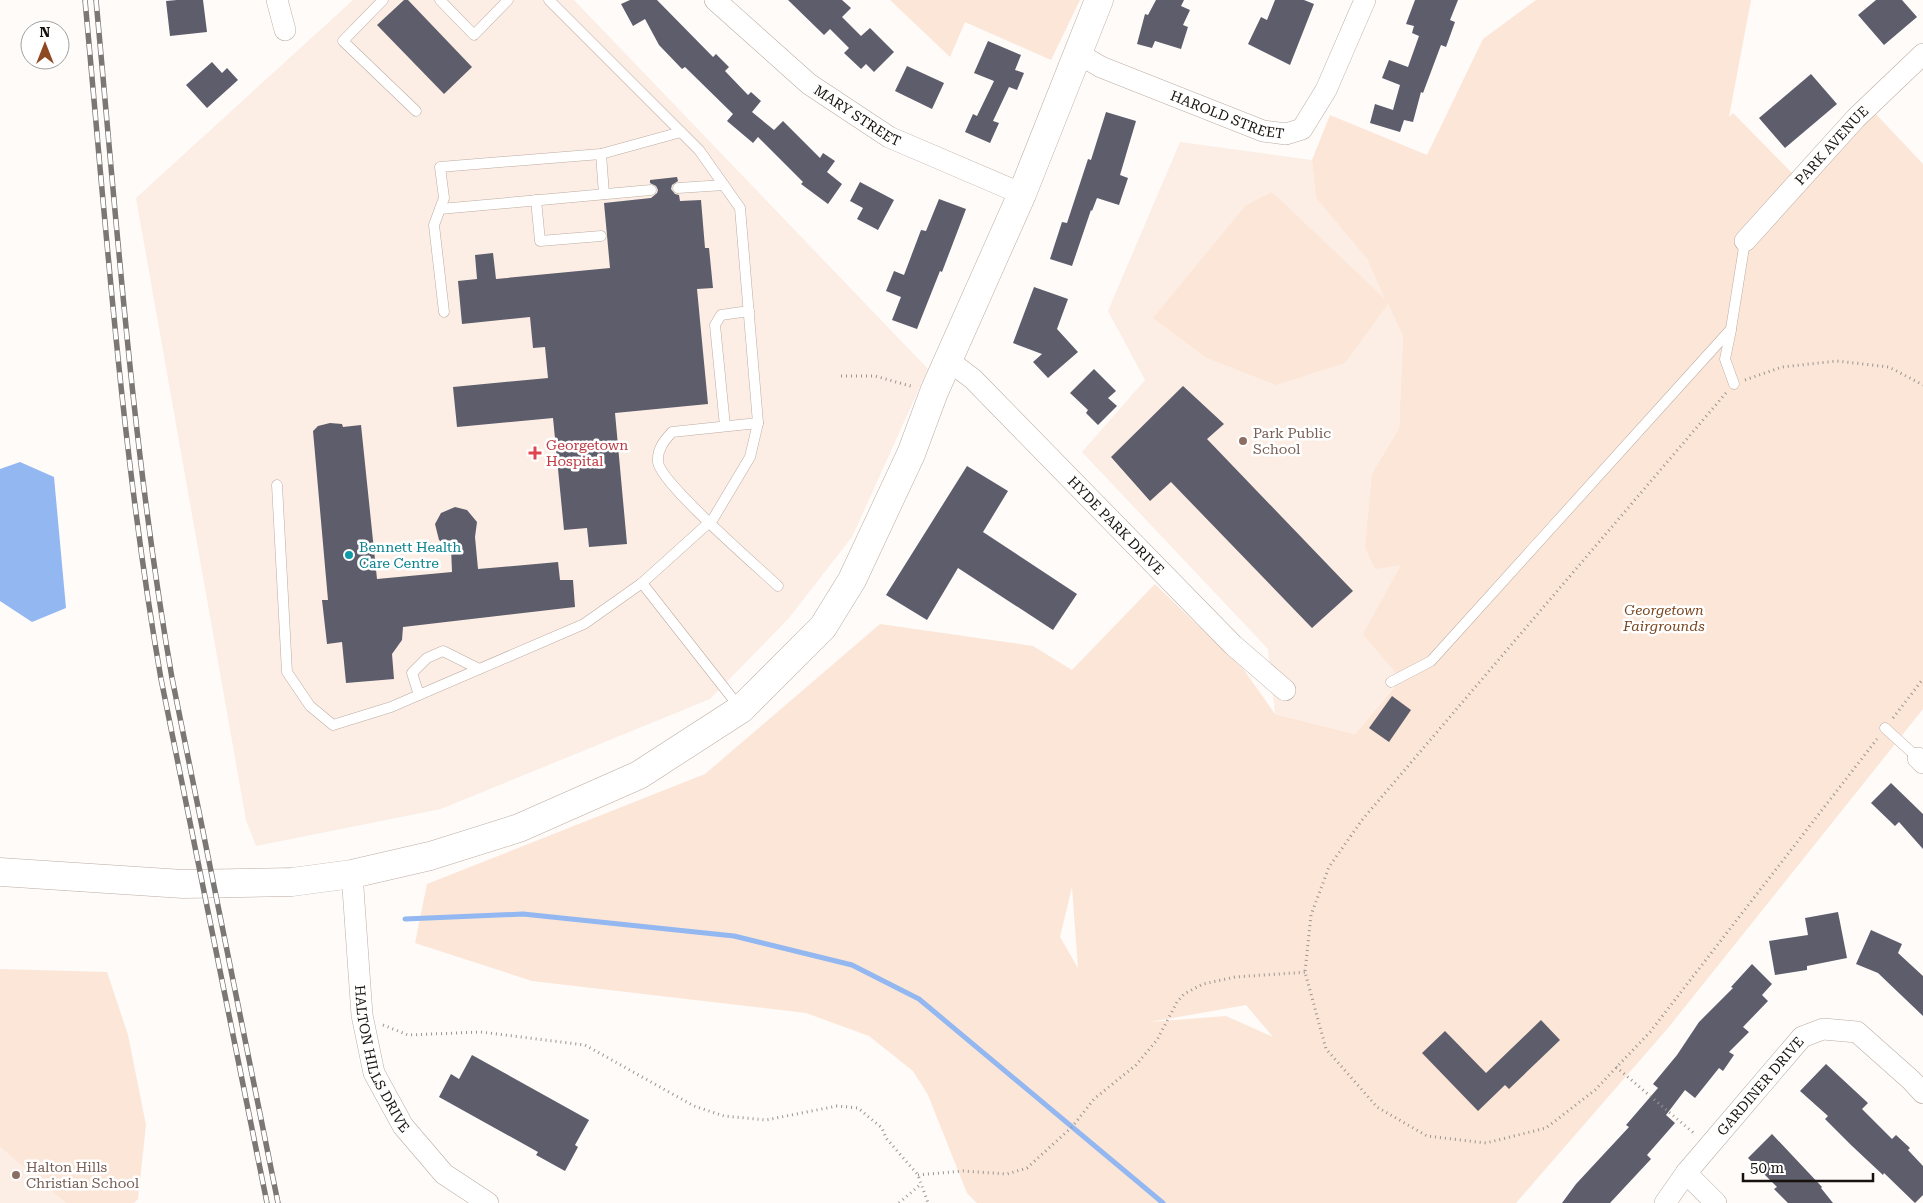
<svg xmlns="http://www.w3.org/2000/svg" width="1923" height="1203" font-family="'Roboto Serif',serif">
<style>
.built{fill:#fceee5}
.green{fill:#fce6d8;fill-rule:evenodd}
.water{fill:#92b7f1}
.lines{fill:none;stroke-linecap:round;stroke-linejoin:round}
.stream{stroke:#92b7f1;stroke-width:5}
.building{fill:#5d5d6c}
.lane-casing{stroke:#bcaca2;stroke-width:11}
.street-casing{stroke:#bcaca2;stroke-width:22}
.secondary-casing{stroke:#bcaca2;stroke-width:29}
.path{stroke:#999592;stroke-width:3;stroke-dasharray:1 4;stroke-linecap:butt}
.lane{stroke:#fff;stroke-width:10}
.street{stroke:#fff;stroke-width:21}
.secondary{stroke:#fff;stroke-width:28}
.rail-casing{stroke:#7b7774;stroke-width:5.5}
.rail{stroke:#fff;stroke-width:4;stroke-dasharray:11;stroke-linecap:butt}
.education-dot{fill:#8d6e63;stroke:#fff;stroke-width:2}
.health-dot{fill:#e0444e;stroke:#fff;stroke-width:2}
.culture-dot{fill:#0f9aa8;stroke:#fff;stroke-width:2}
.labels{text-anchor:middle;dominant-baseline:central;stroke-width:5;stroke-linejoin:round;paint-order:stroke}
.street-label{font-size:14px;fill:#17120e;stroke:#fff}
.education-label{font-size:14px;fill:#785e54;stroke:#fff;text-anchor:start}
.health-label{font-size:14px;fill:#be3a42;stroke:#fff;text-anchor:start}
.culture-label{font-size:14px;fill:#0d838f;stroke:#fff;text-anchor:start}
.park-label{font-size:14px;font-style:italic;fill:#794620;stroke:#fff}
</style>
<rect width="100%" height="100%" fill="#fefbf9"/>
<!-- built -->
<g class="built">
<path d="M353,0H574L928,369L852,537L789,618L710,699L441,809L256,846L246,820L136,198Z"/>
<path d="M1180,142L1312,160L1316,198L1367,259L1403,336L1399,429L1422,526L1401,678L1355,734L1275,714L1268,649L1082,452L1145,380L1108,311Z"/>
<path d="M0,1147L66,1203H0Z"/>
</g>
<!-- green -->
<g class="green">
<path d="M890,0H1080L1051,60L965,22L950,57Z"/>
<path d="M1536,0H1751L1729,117L1733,113L1794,175L1872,110L1923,164V709L1668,1028L1516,1203H977L967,1193L928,1095L913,1071L869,1036L806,1013L532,981L415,943L427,884L705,774L880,624L1033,646L1072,670L1155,584L1244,670L1275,714L1355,734L1401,679L1363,634L1401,565L1375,569L1365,548L1372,474L1399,429L1403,336L1388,304L1345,363L1276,385L1207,358L1153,318L1246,205L1272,192L1385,299L1367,259L1316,198L1312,160L1330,115L1427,155L1483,39ZM1072,887L1078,968L1060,937ZM1246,1005L1273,1037L1226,1016L1150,1022Z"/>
<path d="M0,969L107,972L128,1035L146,1125L138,1199L134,1203H66L0,1147Z"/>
</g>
<!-- water -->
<path class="water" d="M20,462L54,477L66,608L32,622L0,601V469Z"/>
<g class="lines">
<!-- stream -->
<path class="stream" d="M405,919L523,914L734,936L852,965L919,999L1163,1203"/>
</g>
<!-- building -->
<g class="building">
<path d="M177,0H203L207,32L170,36L166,1Z"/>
<path d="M404,0H408L472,67L444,94L377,25Z"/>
<path d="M630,0H657L713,57L716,54L729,67L725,71L748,95L751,92L761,101L752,112L774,130L783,121L820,158L823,153L835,161L827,172L842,184L828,204L801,184L803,182L758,137L753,143L727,121L733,114L685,67L682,69L659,45L645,19L633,26L621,4Z"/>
<path d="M788,0H842L851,8L842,17L861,36L870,28L894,52L874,72L866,64L861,69L844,53L849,48L830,29L824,35Z"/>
<path d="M1156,0H1184L1181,6L1190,10L1183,25L1188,27L1181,49L1155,41L1152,48L1137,44L1145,14L1148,15Z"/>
<path d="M1275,0H1304L1314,4L1290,65L1248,44L1261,17L1267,20Z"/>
<path d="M1415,0H1458L1450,20L1455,22L1446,47L1441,45L1423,93L1421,92L1413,122L1404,120L1400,132L1370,123L1375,104L1393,110L1400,85L1382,78L1389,60L1408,67L1419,36L1412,33L1414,26L1406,24Z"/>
<path d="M1876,0H1902L1917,17L1884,45L1858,15Z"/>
<path d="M988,41L1021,55L1015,70L1024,73L1017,90L1009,87L993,121L999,123L990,143L965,132L973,114L977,116L994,81L974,73Z"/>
<path d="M212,62L222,73L227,68L238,80L207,108L186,85Z"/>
<path d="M907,66L944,83L932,109L895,91Z"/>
<path d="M1811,74L1837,104L1785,148L1759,118Z"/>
<path d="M1106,112L1136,121L1120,175L1128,178L1119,205L1097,198L1092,211L1091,210L1072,266L1050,259L1062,222L1067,223L1088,159L1091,160Z"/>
<path d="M677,177L678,181L672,185L671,189L675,194L679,195L680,201L701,200L705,248H709L713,288L697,289L708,404L615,413L627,544L589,547L587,528L564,530L553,418L457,427L453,387L548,378L545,347L533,348L530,317L462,324L458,281L477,279L475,255L493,253L496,279L610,268L604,203L651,198L657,193L658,190L656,186L650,183V180Z"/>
<path d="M860,182L894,200L878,230L857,219L863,208L850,201Z"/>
<path d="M939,199L966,209L942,272L940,271L917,329L892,320L901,297L886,291L894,271L904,275L921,230L926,231Z"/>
<path d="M1034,287L1068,299L1057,329L1078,352L1048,378L1033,362L1042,354L1013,343Z"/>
<path d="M1094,369L1116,391L1108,398L1117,406L1098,425L1086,413L1088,410L1070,393Z"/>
<path d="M1183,386L1224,424L1207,439L1353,591L1312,628L1171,482L1150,501L1111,457Z"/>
<path d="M330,423L342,424L343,427L361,425L377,579L452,572L451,548L439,540L435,524L441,513L455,507L467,510L477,522L475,537L478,569L558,562L560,580H573L575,607L403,627L402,640L392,654L394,679L346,683L342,642L327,644L322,600H328L313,431L318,426Z"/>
<path d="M967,466L1008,491L983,532L1077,594L1053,630L958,568L927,620L886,595Z"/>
<path d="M1392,696L1411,710L1389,742L1369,728Z"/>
<path d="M1891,783L1923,814V849L1899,822L1895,826L1871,803Z"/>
<path d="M1838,912L1847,958L1807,966V970L1775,975L1769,941L1808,935L1805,918Z"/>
<path d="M1871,930L1902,944L1898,953L1923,976V1016L1878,973L1856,964Z"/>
<path d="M1752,964L1772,984L1762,995L1768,1001L1743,1027L1749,1032L1729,1052L1734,1055L1723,1071L1719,1068L1695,1098L1685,1090L1666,1115L1675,1123L1647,1155L1651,1159L1610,1203H1562L1576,1184L1629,1127L1626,1125L1658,1088L1653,1084L1677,1055L1699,1022L1733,988L1731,987Z"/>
<path d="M1541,1020L1560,1040L1509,1089L1505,1085L1478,1111L1422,1053L1445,1031L1486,1073Z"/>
<path d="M472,1055L589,1120L575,1145L578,1147L565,1171L536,1155L538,1152L439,1097L451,1074L459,1079Z"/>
<path d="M1826,1064L1868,1103L1862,1109L1892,1139L1896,1135L1910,1148L1908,1150L1923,1166V1195L1915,1203L1884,1173L1883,1175L1851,1145L1825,1119L1828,1116L1800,1091Z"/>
<path d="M1772,1134L1822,1187L1821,1188L1833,1203H1788L1774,1189L1777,1187L1748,1158Z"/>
</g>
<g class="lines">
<defs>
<g id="lane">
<path d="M383,0L343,41L416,111"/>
<path d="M440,0L474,35L508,0"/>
<path d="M601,154L604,194"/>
<path d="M678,188L724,185"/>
<path d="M536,200L540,241L601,236"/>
<path d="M440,209L651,190"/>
<path d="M444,312L434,225L444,198L440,167L601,154L681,132"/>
<path d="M1731,330L1725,359L1734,384"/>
<path d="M758,423L672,432C664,441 657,449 658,462C660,483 758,567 778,586"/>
<path d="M725,426L715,325L721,315L749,311"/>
<path d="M277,485L287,672L310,706L333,725L391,707L584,624L642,583L713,519L750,457L758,423L740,208L699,150L549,0"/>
<path d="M642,583L740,708"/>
<path d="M1391,682L1431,661L1731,329L1745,241"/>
<path d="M419,695L412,673L427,658L443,651L479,669"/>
<path d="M1885,728L1918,758"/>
</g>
<g id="street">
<path d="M277,0L285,30"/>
<path id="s1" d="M715,0L809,84L889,137L1022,194"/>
<path id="s2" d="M1079,54L1101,67L1263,131L1286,134L1302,129L1326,90L1365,0"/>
<path id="s3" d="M1745,241L1856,118L1923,54"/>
<path id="s4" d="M948,360L973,379L1233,645L1285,690"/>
<path d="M1918,758L1923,763"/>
<path id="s5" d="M352,874L362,1015L374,1073L403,1126L444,1174L488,1203"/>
<path d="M1686,1173L1716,1203"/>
<path id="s6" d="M1665,1203L1686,1173L1802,1037L1823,1029L1857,1032L1911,1080L1923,1093"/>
</g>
<path id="secondary" d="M0,872L183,884L292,882L352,874L430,856L519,828L639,775L741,709L823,627L852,580L911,454L934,392L1022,194L1099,0"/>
</defs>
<!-- lane casing -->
<use href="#lane" class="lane-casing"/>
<!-- street casing -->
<use href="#street" class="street-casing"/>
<!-- secondary casing -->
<use href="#secondary" class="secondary-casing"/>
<!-- path -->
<g class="path">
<path d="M841,376H875L914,387"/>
<path d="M1745,380L1782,367L1837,361L1889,367L1923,385"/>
<path d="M1726,393L1362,820L1329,867L1311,915L1305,972L1326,1049L1377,1107L1427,1136L1486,1143L1546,1128L1595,1090L1650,1032L1877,739"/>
<path d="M1893,718L1923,679"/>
<path d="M383,1025L408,1035L481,1032L585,1045L694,1106L724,1116L766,1120L837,1106L858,1108L882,1128L886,1138L918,1175L928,1203"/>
<path d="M1616,1067L1696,1135"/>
<path d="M918,1175L963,1171L1007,1174L1027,1168L1072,1127L1094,1099L1136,1065L1157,1040L1177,1002L1184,994L1203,984L1235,977L1308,972"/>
<path d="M899,1203L921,1184"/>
</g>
<!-- lane -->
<use href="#lane" class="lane"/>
<!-- street -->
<use href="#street" class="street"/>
<!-- secondary -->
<use href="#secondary" class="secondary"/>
<defs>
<g id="rail">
<path d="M85,0C106,227 122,455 161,679L267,1203"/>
<path d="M96,0C117,226 133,454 172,678L278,1203"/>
</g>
</defs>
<!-- rail casing -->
<use href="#rail" class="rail-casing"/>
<!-- rail -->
<use href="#rail" class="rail"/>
</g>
<!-- markers -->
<g class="education-dot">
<circle cx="1243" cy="441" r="5"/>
<circle cx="16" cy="1175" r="5"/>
</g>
<path class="health-dot" d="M532.5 445.5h5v5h5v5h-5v5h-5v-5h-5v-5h5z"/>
<circle class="culture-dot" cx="349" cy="555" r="5"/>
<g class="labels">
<!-- street labels -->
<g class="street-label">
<text stroke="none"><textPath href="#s2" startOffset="161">HAROLD STREET</textPath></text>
<text stroke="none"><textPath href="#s1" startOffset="184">MARY STREET</textPath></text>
<text stroke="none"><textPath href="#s3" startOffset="129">PARK AVENUE</textPath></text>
<text stroke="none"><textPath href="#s4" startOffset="236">HYDE PARK DRIVE</textPath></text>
<text stroke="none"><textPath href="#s5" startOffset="189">HALTON HILLS DRIVE</textPath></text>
<text stroke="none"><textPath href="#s6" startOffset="151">GARDINER DRIVE</textPath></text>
</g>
<!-- education labels -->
<g class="education-label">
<text x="1253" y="433">Park Public<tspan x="1253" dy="16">School</tspan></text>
<text x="26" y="1167">Halton Hills<tspan x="26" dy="16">Christian School</tspan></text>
</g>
<!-- health labels -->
<g class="health-label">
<text x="546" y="445">Georgetown<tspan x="546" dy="16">Hospital</tspan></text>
</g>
<!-- culture labels -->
<g class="culture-label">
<text x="359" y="547">Bennett Health<tspan x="359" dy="16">Care Centre</tspan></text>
</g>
<!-- park labels -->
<g class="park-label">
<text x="1664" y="610">Georgetown<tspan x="1664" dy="16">Fairgrounds</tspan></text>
</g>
</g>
<!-- north arrow -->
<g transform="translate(45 45)"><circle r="24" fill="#ffffff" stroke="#a2a09f"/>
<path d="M0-4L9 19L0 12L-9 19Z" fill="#8f4922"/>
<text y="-8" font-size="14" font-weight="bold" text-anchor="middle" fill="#17120e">N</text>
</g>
<!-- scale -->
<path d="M1743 1173v8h130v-8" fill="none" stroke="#17120e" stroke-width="2.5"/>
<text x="1750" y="1173" font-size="15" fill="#17120e" stroke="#ffffff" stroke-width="4" paint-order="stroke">50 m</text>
</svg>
